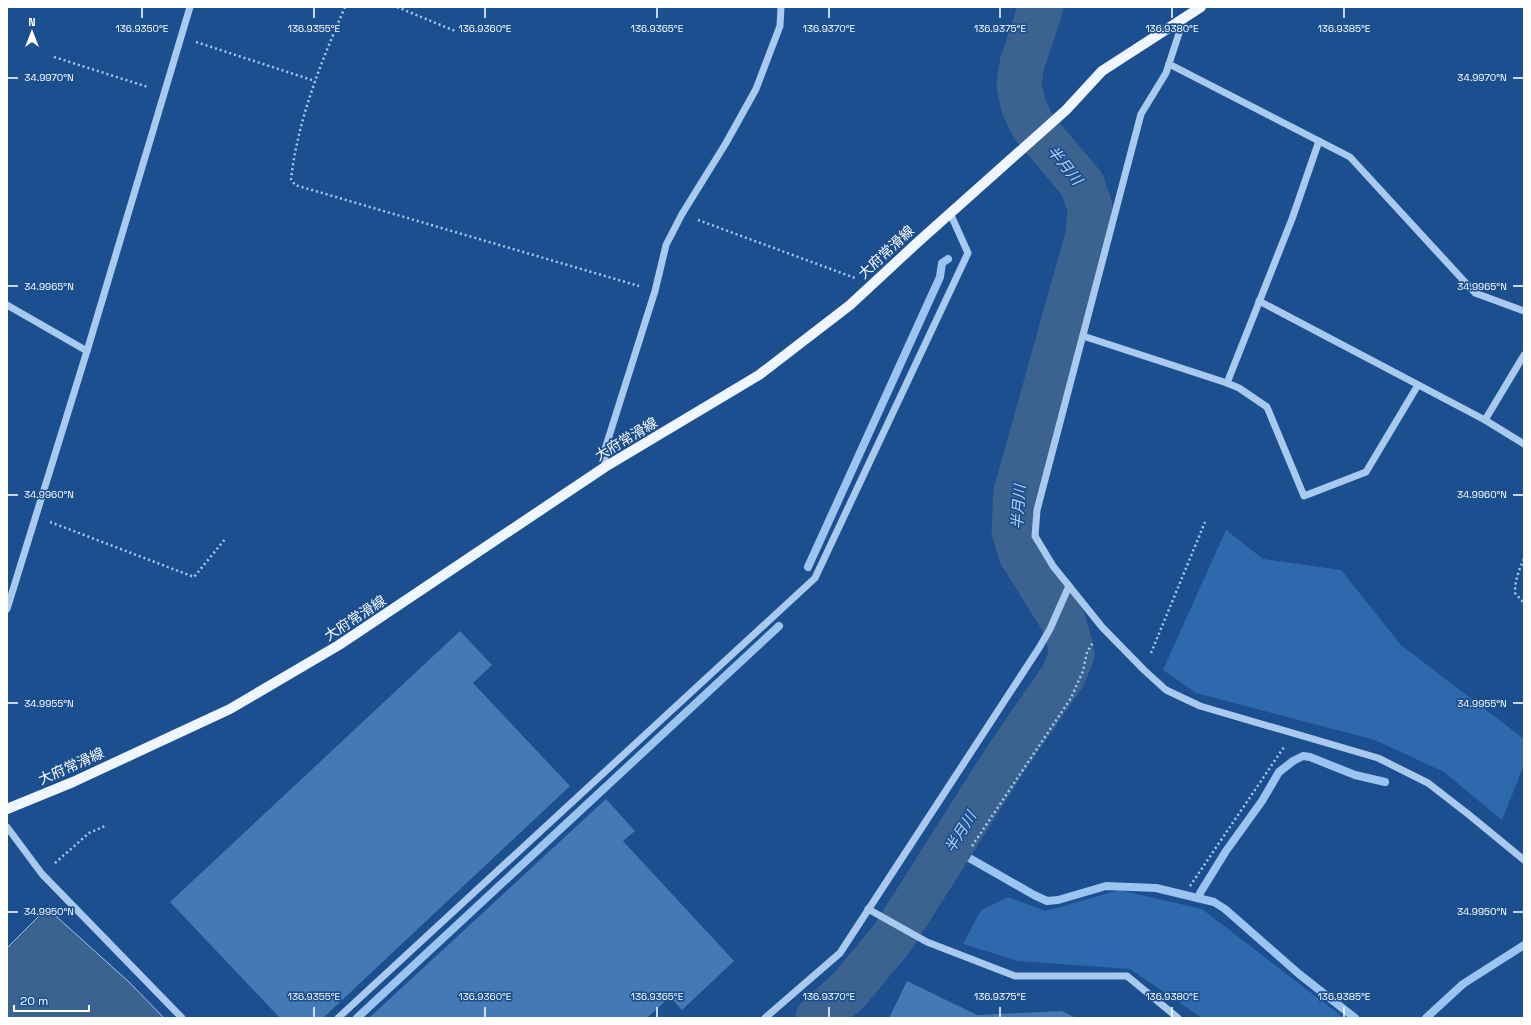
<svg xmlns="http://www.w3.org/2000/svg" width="1531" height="1025" font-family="'Space Grotesk','Noto Sans JP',sans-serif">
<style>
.green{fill:#2e69ad}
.water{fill:#3c6290;stroke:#9cc4f0}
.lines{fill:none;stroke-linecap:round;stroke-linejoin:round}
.stream{stroke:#9cc4f0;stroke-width:8}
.river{stroke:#3c6290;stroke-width:45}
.building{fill:#4478b7}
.path{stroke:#a9c9ee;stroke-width:2.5;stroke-dasharray:2 3;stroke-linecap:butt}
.minor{stroke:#a9c9ee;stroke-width:7}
.major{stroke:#f0f6ff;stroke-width:10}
.ticks{fill:none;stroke:#fff;stroke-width:1.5}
.labels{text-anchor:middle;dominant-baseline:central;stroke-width:3.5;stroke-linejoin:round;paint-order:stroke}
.street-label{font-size:14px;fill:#fff;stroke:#1b4f8f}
.water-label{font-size:15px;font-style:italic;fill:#b5d3f5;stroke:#1b4f8f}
.ticks-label{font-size:10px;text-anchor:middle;fill:#fff;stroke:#1b4f8f;stroke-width:3.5;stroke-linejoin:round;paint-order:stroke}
</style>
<rect width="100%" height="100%" fill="#1b4f8f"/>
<!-- green -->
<g class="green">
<path d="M1226,530L1263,559L1341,570L1401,645L1524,739V765L1502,820L1444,772L1375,740L1196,693L1163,670Z"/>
<path d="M1119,890L1202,909L1344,1018H1202L1130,969L1018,961L963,944L981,910L1008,897L1046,911Z"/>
</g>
<!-- water -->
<path class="water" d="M47,908L129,982L164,1018H7V948Z"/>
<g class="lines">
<!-- stream -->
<g class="stream">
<path d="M808,567L940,277L942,263L948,259"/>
<path d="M950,847L1034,895L1047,901L1058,900L1106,886L1156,888L1214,902L1225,909L1299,974L1355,1018"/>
<path d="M1199,898L1200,893L1226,851L1262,801L1279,772L1293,761L1303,756L1310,757L1355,775L1385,782"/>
<path d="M357,1018L779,626"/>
<path d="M1426,1018L1463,984L1524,945"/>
</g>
<!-- river -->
<path class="river" d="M818,1018L849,990L893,937L1007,757L1063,676L1072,655L1069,640L1063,621L1021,554L1014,531L1016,492L1088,235L1090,207L1082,184L1033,126L1023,105L1019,84L1022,64L1041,7"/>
</g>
<!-- building -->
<g class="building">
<path d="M460,631L492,665L473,683L570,786L323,1018H280L170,902Z"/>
<path d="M606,799L635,831L623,841L734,961L682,1010L670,997L647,1018H369Z"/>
<path d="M907,981L977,1015L1062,1011L1076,1018H889Z"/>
</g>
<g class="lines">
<!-- path -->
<g class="path">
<path d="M345,7C321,62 298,119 291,179L295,185L639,286"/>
<path d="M397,7L455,31"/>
<path d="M196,42L315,81"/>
<path d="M54,57L148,87"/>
<path d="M698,220L855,278"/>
<path d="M50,522L194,577L226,538"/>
<path d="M1524,559C1519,570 1515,580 1515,593L1524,603"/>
<path d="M1151,653L1205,522"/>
<path d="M972,846L1071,698L1083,671L1087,652L1094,641"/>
<path d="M55,863L89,833L105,826"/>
<path d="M1190,886L1284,747"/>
</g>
<!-- minor -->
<g class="minor">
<path d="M1184,18L1166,73L1141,114L1037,510L1035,536L1053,566L1102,627L1144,670L1166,690L1200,706L1378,758L1428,783L1468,814L1524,860"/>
<path d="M1169,64L1350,157L1475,293L1524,311"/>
<path d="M1259,301L1485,420L1524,444"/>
<path d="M7,305L87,351"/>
<path d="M1083,336L1227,383L1292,219L1319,141"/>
<path d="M1227,383L1239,388L1267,407L1304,496L1366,472L1418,385"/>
<path d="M1485,420L1524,355"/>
<path d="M605,467V449L655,291L666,245L682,214L726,143L756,89L780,26L781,7"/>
<path d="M7,609L87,351L190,7"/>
<path d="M7,827L42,874L182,1018"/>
<path d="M868,909L927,942L1015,976H1127L1178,1018"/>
<path d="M338,1018L815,578L968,253L950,213"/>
<path d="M765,1018L840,953L1039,648L1050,629L1069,586"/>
</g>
<!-- major -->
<path class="major" d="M7,809L73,782L230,709L339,645L605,467L759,375L850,305L918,242L1066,110L1102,71L1201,7"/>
</g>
<!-- ticks -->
<path class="ticks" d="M142,8V18M314,8V18M485,8V18M657,8V18M829,8V18M1000,8V18M1172,8V18M1344,8V18M8,78H18M1513,78H1523M8,286H18M1513,286H1523M8,495H18M1513,495H1523M8,703H18M1513,703H1523M8,912H18M1513,912H1523M314,1007V1017M485,1007V1017M657,1007V1017M829,1007V1017M1000,1007V1017M1172,1007V1017M1344,1007V1017"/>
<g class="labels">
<!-- street labels -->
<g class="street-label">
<text transform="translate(886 252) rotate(-43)">大府常滑線</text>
<text transform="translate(626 439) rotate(-31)">大府常滑線</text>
<text transform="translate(355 618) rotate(-33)">大府常滑線</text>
<text transform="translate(71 766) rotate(-24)">大府常滑線</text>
</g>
<!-- water labels -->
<g class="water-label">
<text transform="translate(1065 165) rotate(51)">半月川</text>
<text transform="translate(1018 507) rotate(-86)">半月川</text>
<text transform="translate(960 832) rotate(-58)">半月川</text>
</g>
</g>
<g class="ticks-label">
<text x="142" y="32">136.9350°E</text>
<text x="314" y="32">136.9355°E</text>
<text x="485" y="32">136.9360°E</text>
<text x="657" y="32">136.9365°E</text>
<text x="829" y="32">136.9370°E</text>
<text x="1000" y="32">136.9375°E</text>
<text x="1172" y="32">136.9380°E</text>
<text x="1344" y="32">136.9385°E</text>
<text x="49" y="81">34.9970°N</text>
<text x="1482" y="81">34.9970°N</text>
<text x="49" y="290">34.9965°N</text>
<text x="1482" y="290">34.9965°N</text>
<text x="49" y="498">34.9960°N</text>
<text x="1482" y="498">34.9960°N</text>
<text x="49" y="707">34.9955°N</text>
<text x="1482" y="707">34.9955°N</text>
<text x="49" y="915">34.9950°N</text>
<text x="1482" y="915">34.9950°N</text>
<text x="314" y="1000">136.9355°E</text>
<text x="485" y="1000">136.9360°E</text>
<text x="657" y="1000">136.9365°E</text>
<text x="829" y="1000">136.9370°E</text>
<text x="1000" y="1000">136.9375°E</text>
<text x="1172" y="1000">136.9380°E</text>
<text x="1344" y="1000">136.9385°E</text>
</g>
<!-- border -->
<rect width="1531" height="1025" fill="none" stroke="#ffffff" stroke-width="16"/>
<!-- north arrow -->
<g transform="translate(32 32)" stroke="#1b4f8f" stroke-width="3" paint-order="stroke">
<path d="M0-3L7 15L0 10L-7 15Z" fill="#ffffff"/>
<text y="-6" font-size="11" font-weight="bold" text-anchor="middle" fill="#ffffff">N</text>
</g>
<!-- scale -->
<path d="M14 1005v6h75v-6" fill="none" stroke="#ffffff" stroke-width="2"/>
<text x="20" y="1005" font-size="12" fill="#ffffff" stroke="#1b4f8f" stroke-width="3" paint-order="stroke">20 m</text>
</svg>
